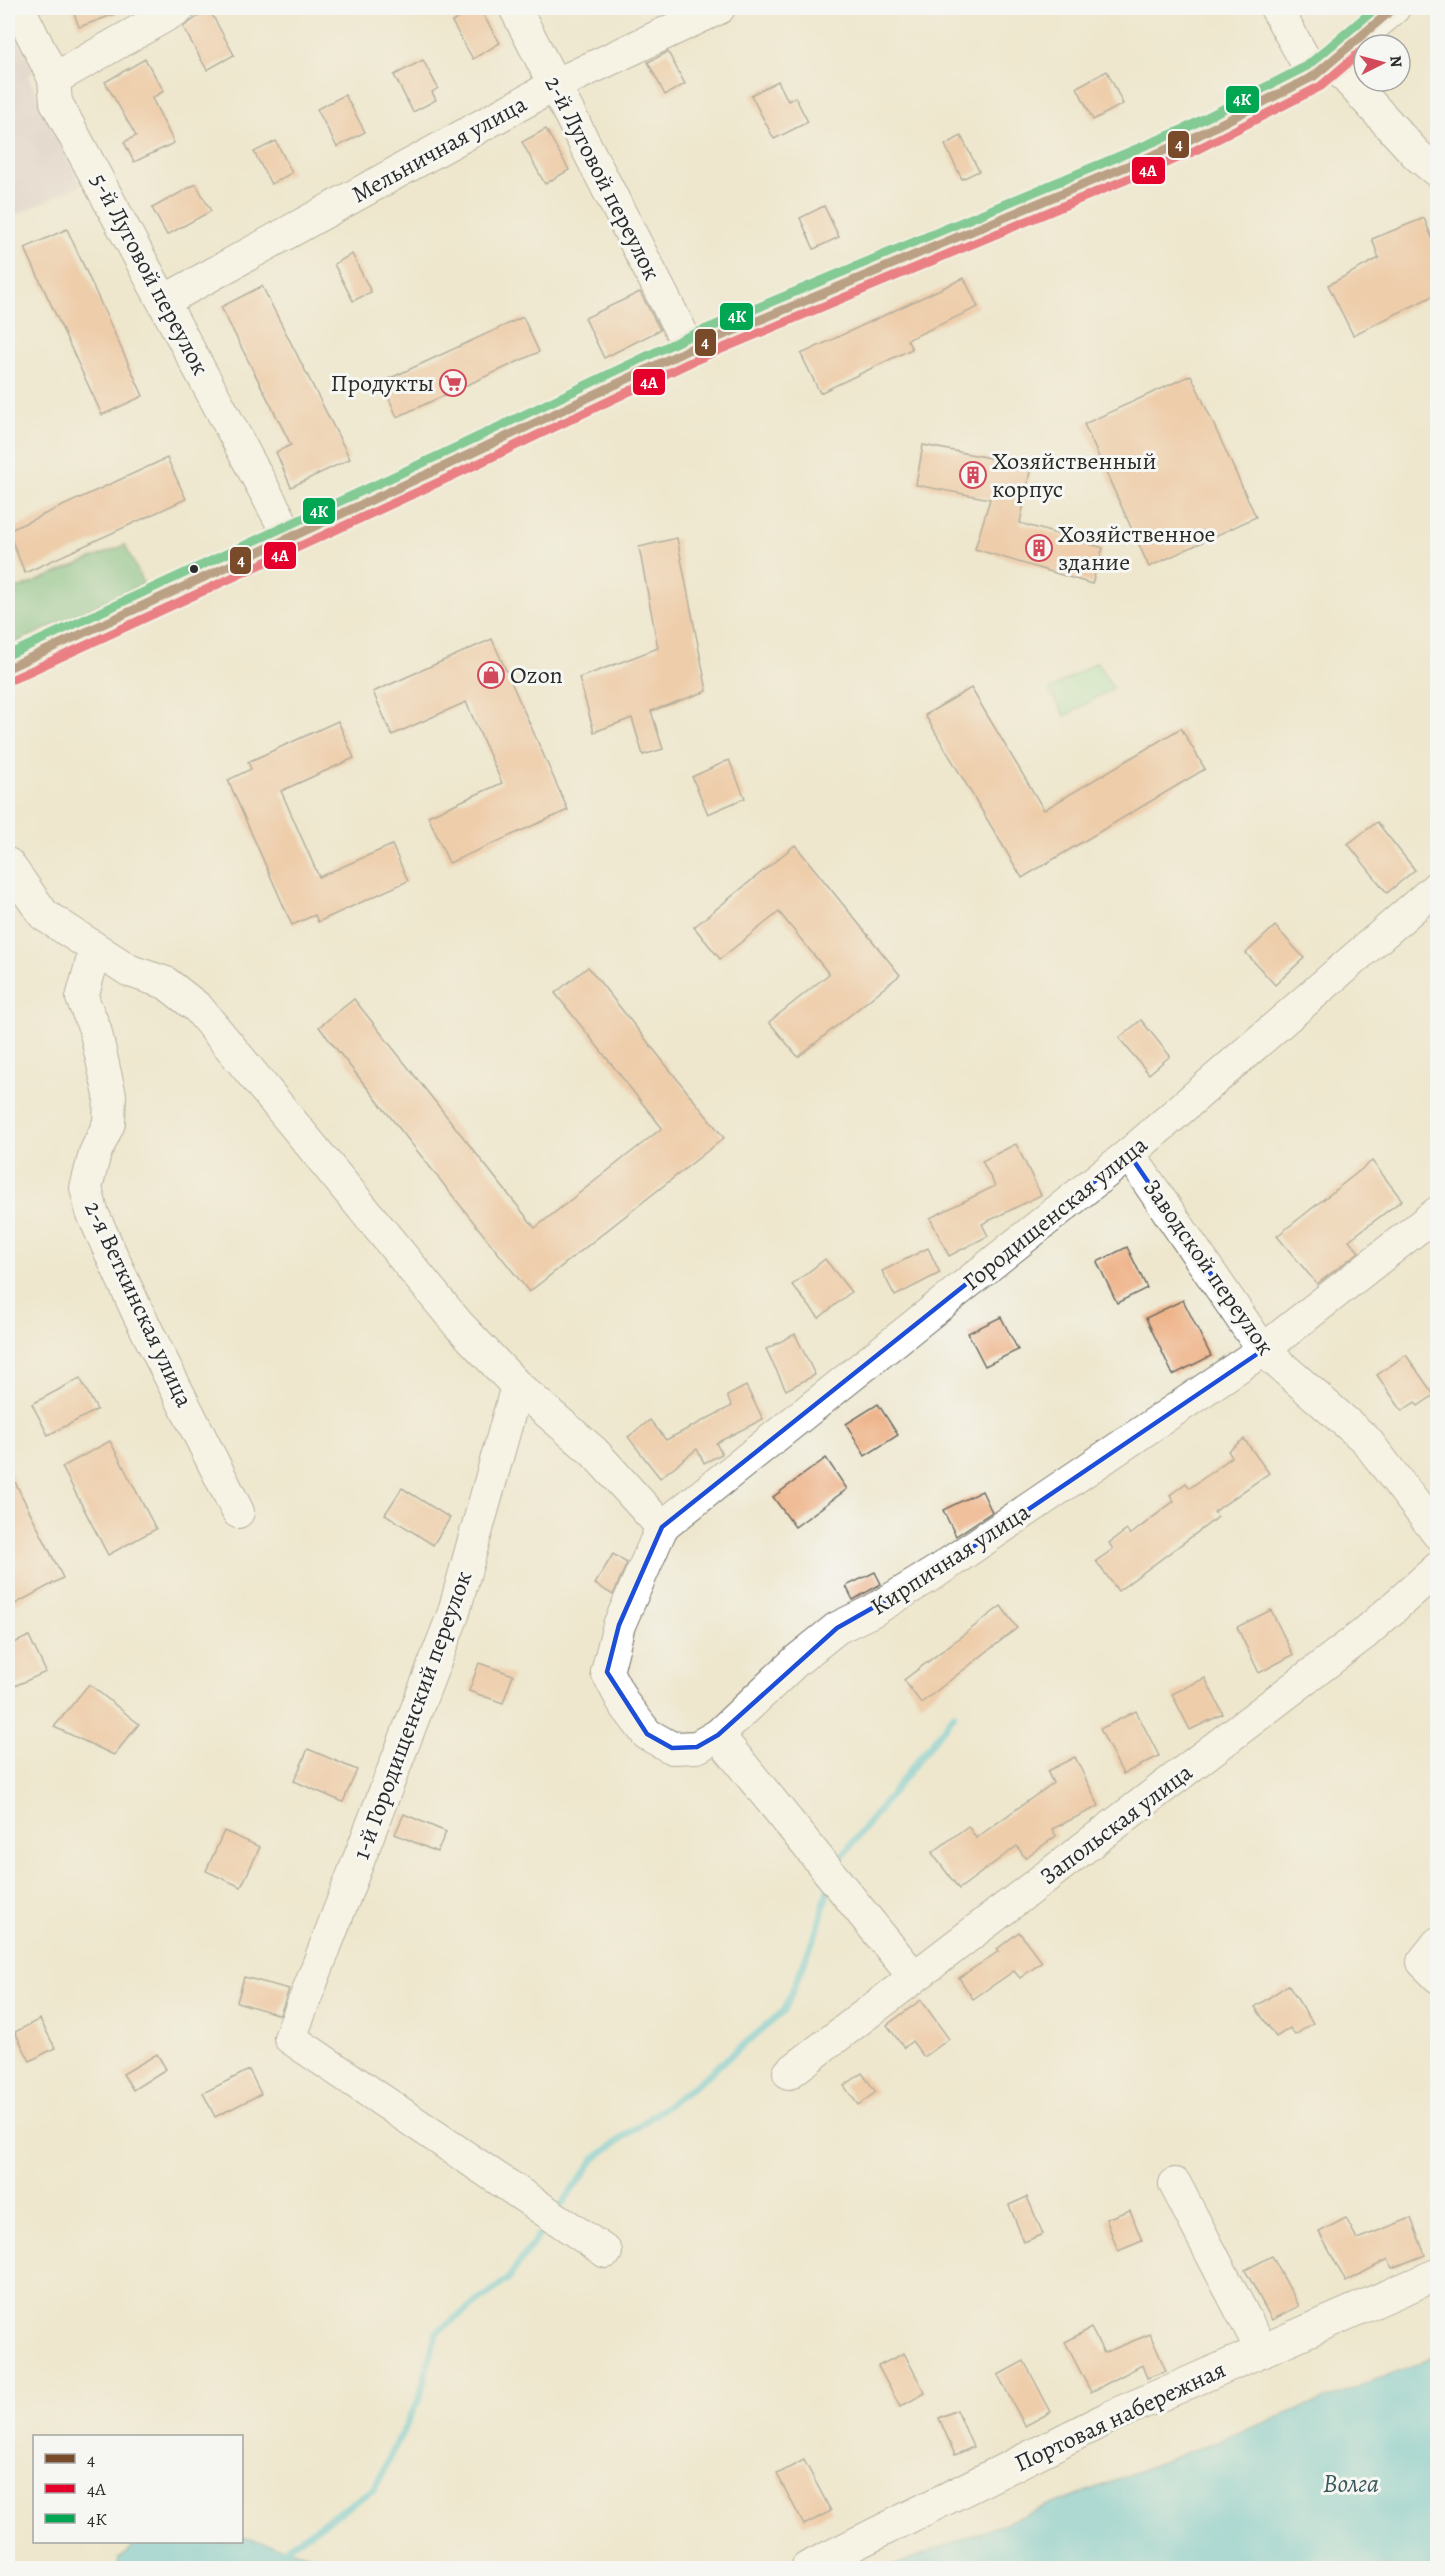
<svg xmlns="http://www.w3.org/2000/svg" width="1445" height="2576" font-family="Alegreya,serif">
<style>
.industrial{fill:#d2bec4}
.green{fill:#8ddf9f;stroke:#5c8565;stroke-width:1.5}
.forest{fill:#72be86;stroke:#4e7458;stroke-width:1.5}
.water{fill:#5dc8d7;stroke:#447a81;stroke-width:1.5}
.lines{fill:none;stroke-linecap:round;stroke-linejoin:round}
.stream{stroke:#5dc8d7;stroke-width:7}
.building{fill:#eeae81}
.minor-casing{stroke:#6f6d64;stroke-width:34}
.minor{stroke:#fff;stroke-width:32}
.bus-1-casing{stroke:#f6f6f2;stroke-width:14}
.bus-2-casing{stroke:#f6f6f2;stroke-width:14}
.bus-3-casing{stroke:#f6f6f2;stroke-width:14}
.bus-1{stroke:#7a4b2a;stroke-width:9}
.bus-2{stroke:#e4002b;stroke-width:9}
.bus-3{stroke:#00a651;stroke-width:9}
.marked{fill:none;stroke:#1d4ed8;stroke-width:4.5;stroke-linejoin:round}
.bus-dot{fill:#2b2b2b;stroke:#f6f6f2;stroke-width:2}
.labels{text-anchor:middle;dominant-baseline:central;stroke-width:6;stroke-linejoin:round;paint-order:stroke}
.street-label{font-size:24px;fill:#2b2b2b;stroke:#f6f6f2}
.poi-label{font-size:24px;fill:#2b2b2b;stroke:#f6f6f2;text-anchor:start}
.water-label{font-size:26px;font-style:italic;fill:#3a5a5f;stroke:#f6f6f2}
.line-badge{stroke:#f6f6f2;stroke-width:2}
.badge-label{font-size:16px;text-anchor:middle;font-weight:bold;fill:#fff}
</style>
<rect width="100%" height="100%" fill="#f6f6f2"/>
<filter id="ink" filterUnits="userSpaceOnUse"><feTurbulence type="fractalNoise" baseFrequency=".0167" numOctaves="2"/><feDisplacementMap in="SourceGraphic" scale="12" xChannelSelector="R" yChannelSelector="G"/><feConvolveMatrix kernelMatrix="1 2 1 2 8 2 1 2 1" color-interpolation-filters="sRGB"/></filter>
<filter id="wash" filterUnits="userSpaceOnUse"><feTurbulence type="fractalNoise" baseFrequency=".008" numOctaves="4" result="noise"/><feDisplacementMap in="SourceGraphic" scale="24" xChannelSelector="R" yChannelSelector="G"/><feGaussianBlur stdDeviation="1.35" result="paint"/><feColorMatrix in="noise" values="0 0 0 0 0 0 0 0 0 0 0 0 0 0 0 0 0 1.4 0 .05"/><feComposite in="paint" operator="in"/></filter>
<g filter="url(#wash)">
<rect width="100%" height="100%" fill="#eee7ce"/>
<!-- industrial -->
<path class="industrial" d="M8,17L34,72L28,76L81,185L8,219Z"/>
<!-- green -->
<path class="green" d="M1097,662L1113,688L1065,716L1049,690Z"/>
<!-- forest -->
<path class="forest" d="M125,545L144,584L8,646V588H20Z"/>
<!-- water -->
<g class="water">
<path d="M1437,2356V2568H888Z"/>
<path d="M242,2537L327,2559L376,2568L502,2565L516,2568H116L118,2558L140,2542H242Z"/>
</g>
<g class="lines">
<!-- stream -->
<g class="stream">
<path d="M834,1866L954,1715"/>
<path d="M557,2211L595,2158L698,2083L784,2011L818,1928L829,1885"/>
<path d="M282,2551L374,2489L420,2397L436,2333L508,2279L548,2222"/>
</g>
</g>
<g id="blocks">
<!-- building -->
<g class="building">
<path d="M72,8H126V10L79,27Z"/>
<path d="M475,8H479L500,43L473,59L452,22Z"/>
<path d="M209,9L234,55L207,70L183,27Z"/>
<path d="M668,52L685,84L665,95L648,62Z"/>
<path d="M145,59L164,91L152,98L174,143L134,162L124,142L136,136L105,82Z"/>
<path d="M423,60L438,88L432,92L436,100L413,112L394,75Z"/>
<path d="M1107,71L1123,104L1093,120L1077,87Z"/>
<path d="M778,81L788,101L795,97L808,122L774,139L751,95Z"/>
<path d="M345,95L365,132L337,147L317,109Z"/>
<path d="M546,129L569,170L545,184L522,142Z"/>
<path d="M961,136L979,171L962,179L945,145Z"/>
<path d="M276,141L292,173L271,184L254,152Z"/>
<path d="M196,184L211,211L167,235L152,208Z"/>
<path d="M824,206L839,237L814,249L800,218Z"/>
<path d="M1424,218L1437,250V294L1353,335L1328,285L1379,258L1372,239Z"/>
<path d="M67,229L143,396L102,415L25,248Z"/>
<path d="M352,254L371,292L353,301L334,264Z"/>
<path d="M964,278L978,307L907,340L912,349L820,393L801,354Z"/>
<path d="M262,286L350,459L291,487L276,452L291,445L221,307Z"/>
<path d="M640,292L660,330L604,358L585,318Z"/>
<path d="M523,317L539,352L397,417L382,382Z"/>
<path d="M1191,375L1256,517L1149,567L1084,424Z"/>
<path d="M923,445L1031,466L1020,523L1103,548L1092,584L975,549L990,499L916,485Z"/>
<path d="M167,458L186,499L25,573L8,531Z"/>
<path d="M677,538L707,691L651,711L663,749L643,755L632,718L594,732L579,678L658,648L639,547Z"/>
<path d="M492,639L568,810L449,863L428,816L502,783L466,702L392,735L373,692Z"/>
<path d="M971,688L1044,810L1181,728L1205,769L1022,878L925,715Z"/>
<path d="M338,721L354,758L281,791L319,877L392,845L408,881L318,922L315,915L292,925L228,780L251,769L248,762Z"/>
<path d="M729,760L745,798L708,814L692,777Z"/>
<path d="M1377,822L1415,870L1387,893L1348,844Z"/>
<path d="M795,845L900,975L798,1057L769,1022L829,974L779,912L720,959L694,927Z"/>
<path d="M1275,926L1304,958L1275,985L1246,953Z"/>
<path d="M588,967L724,1138L529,1292L319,1027L354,999L535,1228L662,1128L555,993Z"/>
<path d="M1141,1020L1170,1056L1149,1074L1119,1038Z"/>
<path d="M1016,1144L1041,1195L982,1224L988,1236L949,1256L930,1218L995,1186L982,1161Z"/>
<path d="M1372,1161L1402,1200L1349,1240L1359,1252L1317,1284L1277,1236Z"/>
<path d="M1127,1247L1147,1288L1117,1303L1097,1262Z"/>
<path d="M928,1248L940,1273L895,1296L882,1271Z"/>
<path d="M825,1259L851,1292L819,1318L792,1285Z"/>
<path d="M1183,1300L1211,1356L1173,1375L1146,1318Z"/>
<path d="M1001,1317L1018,1350L985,1366L968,1333Z"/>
<path d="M795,1334L815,1375L786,1390L766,1349Z"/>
<path d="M1406,1355L1434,1395L1418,1406L1415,1402L1402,1411L1377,1375Z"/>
<path d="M80,1378L97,1410L48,1435L32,1404Z"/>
<path d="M746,1386L763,1419L716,1443L722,1454L704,1463L697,1449L660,1478L628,1437L650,1420L666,1440L732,1406L727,1396Z"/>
<path d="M878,1404L898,1435L865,1456L846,1424Z"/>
<path d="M1244,1439L1269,1473L1214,1512L1218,1517L1118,1591L1096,1561L1113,1549L1109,1543L1127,1530L1130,1535L1174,1501L1170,1495L1186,1483L1190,1488L1232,1457L1228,1451Z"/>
<path d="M110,1441L156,1529L108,1555L62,1467Z"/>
<path d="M826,1458L847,1489L795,1527L773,1497Z"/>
<path d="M8,1468L63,1578L15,1604L8,1590Z"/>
<path d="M402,1488L450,1518L433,1545L385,1514Z"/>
<path d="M982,1491L992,1512L956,1536L943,1510Z"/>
<path d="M613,1554L627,1563L613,1595L595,1584Z"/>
<path d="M875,1572L881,1584L853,1600L846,1586Z"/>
<path d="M1001,1606L1017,1628L921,1703L904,1680Z"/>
<path d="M1271,1610L1293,1655L1259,1673L1237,1627Z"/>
<path d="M29,1636L46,1672L8,1689V1646Z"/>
<path d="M479,1663L513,1675L503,1703L469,1691Z"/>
<path d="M1205,1678L1223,1714L1190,1730L1172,1694Z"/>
<path d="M89,1684L139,1724L114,1755L54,1727Z"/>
<path d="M1136,1711L1159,1756L1123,1774L1100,1729Z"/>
<path d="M308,1749L357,1770L343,1802L294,1781Z"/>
<path d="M1075,1757L1099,1806L1052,1829L1056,1836L1025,1858L1017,1846L959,1889L932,1853L968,1826L976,1838L1053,1783L1047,1771Z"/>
<path d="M404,1814L446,1832L437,1852L395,1834Z"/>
<path d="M224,1831L260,1847L241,1887L206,1871Z"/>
<path d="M1019,1932L1042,1962L1020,1978L1014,1971L973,1999L959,1978L999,1951L997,1949Z"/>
<path d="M244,1977L289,1989L280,2015L237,2002Z"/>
<path d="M1288,1985L1313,2023L1295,2035L1290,2028L1276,2037L1255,2007Z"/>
<path d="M921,2000L949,2039L924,2057L912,2041L904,2048L887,2025Z"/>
<path d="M40,2019L55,2048L30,2061L15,2032Z"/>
<path d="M157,2054L166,2069L133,2090L123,2074Z"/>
<path d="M249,2070L261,2094L215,2117L203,2093Z"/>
<path d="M862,2073L876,2092L858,2105L844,2086Z"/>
<path d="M1027,2197L1043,2234L1024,2242L1009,2205Z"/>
<path d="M1130,2210L1142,2241L1118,2251L1106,2219Z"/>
<path d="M1346,2218L1357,2239L1411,2218L1425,2255L1392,2268L1388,2259L1346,2282L1319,2232Z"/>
<path d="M1272,2256L1299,2306L1272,2320L1245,2270Z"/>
<path d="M1091,2328L1104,2353L1150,2334L1166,2371L1147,2378L1142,2365L1091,2392L1065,2342Z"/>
<path d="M904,2353L925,2393L900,2407L878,2366Z"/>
<path d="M1024,2361L1051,2412L1025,2426L998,2375Z"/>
<path d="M957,2410L973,2447L955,2455L939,2418Z"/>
<path d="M804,2460L831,2511L804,2525L777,2474Z"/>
</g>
</g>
</g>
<g filter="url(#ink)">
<use href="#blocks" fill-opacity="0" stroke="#6f6d64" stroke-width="1.5"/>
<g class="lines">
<defs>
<g id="minor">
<path d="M19,8L54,79L56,102L290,538"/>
<path d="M515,8L690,349"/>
<path d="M1276,8L1314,76"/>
<path d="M1332,62L1417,155L1438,172"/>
<path d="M54,79L179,8"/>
<path d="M164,301L555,85L719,8"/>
<path d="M8,668L447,465L690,349L1187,141L1314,76L1394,8"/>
<path d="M8,864L44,915L130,971L166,983L198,1008L458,1324L517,1386L594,1452L662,1527"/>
<path d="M1438,886L1129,1154L662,1527L619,1625L607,1672L624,1704L647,1734L672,1748L697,1747L718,1735L796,1661L837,1628L872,1611L936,1572L1263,1350L1438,1212"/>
<path d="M95,950L82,998L95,1029L110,1095L109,1123L95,1153L86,1188L92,1212L136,1309L238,1512"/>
<path d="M1129,1154L1263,1350L1366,1440L1438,1534"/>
<path d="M517,1386L453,1615L290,2038L606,2252"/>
<path d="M718,1735L914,1977"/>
<path d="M1438,1943L1423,1962L1438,1977"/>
<path d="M789,2073L1364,1634L1438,1568"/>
<path d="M1175,2184L1262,2351"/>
<path d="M807,2568L1112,2416L1438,2274"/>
</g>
</defs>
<!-- minor casing -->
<use href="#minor" class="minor-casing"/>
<!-- minor -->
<use href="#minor" class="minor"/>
<defs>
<path id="bus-1" d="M8,668L447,465L690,349L1187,141L1314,76L1394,8"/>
<path id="bus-2" d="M13,679L452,476L695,360L1192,152L1321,86L1364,49"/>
<path id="bus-3" d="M8,655L442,454L685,338L1182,130L1307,66L1376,8"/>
</defs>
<!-- bus-1 casing -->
<use href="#bus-1" class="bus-1-casing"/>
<!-- bus-2 casing -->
<use href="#bus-2" class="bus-2-casing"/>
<!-- bus-3 casing -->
<use href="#bus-3" class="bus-3-casing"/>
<!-- bus-1 -->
<use href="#bus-1" class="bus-1"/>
<!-- bus-2 -->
<use href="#bus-2" class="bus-2"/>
<!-- bus-3 -->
<use href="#bus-3" class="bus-3"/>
</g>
</g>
<!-- marked area -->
<path d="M0 0H1445V2576H0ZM1129,1154L1263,1350L936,1572L837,1628L718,1735L697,1747L672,1748L647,1734L607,1672L619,1625L662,1527Z" fill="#eee7ce" fill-opacity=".55" fill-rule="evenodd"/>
<path class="marked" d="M1129,1154L1263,1350L936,1572L837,1628L718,1735L697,1747L672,1748L647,1734L607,1672L619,1625L662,1527Z"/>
<!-- icons -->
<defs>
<symbol id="supermarket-ring" viewBox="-11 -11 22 22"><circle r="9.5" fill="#f6f6f2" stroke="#d1495b" stroke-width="1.5"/><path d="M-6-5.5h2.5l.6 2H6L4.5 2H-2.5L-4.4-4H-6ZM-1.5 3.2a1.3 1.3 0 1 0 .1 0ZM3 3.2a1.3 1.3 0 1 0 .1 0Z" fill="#d1495b"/></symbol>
<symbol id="building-ring" viewBox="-11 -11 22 22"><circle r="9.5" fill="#f6f6f2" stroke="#d1495b" stroke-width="1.5"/><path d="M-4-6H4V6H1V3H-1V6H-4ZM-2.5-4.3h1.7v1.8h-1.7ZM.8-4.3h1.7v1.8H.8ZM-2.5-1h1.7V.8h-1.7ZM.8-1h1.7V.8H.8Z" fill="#d1495b"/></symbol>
<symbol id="shop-ring" viewBox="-11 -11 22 22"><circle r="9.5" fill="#f6f6f2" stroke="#d1495b" stroke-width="1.5"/><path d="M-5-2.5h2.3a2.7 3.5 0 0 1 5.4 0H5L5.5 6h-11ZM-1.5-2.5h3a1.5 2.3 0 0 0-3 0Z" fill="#d1495b"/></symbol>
</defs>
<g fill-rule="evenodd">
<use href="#supermarket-ring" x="438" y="368" width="30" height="30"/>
<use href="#building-ring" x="958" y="460" width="30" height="30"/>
<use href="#building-ring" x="1024" y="533" width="30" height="30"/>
<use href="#shop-ring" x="476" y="660" width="30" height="30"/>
</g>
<!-- markers -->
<circle class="bus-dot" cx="194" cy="569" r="5"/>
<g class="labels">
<!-- street labels -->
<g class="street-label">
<text transform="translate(439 149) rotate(-29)">Мельничная улица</text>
<text transform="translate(603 178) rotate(63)">2-й Луговой переулок</text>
<text transform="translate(150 274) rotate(62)">5-й Луговой переулок</text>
<text transform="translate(1055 1213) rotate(-39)">Городищенская улица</text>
<text transform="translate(1209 1267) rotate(55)">Заводской переулок</text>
<text transform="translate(139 1304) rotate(65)">2-я Веткинская улица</text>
<text transform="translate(950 1559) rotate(-33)">Кирпичная улица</text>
<text transform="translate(412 1715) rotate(-70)">1-й Городищенский переулок</text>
<text transform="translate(1116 1824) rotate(-37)">Запольская улица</text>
<text transform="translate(1120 2416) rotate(-25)">Портовая набережная</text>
</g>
<!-- poi labels -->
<g class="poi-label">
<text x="434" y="383" text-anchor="end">Продукты</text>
<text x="992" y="461">Хозяйственный<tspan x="992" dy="28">корпус</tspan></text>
<text x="1058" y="534">Хозяйственное<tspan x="1058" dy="28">здание</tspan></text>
<text x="510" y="675">Ozon</text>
</g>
<!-- water labels -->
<g class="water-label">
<text x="1351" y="2483">Волга</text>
</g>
</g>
<g class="line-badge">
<rect x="1225" y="85" width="35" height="29" rx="6" fill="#00a651"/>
<rect x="1167" y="130" width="23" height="29" rx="6" fill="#7a4b2a"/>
<rect x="1131" y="156" width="35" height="29" rx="6" fill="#e4002b"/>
<rect x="719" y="302" width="35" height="29" rx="6" fill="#00a651"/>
<rect x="694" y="328" width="23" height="29" rx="6" fill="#7a4b2a"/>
<rect x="632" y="368" width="34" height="28" rx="6" fill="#e4002b"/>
<rect x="302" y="497" width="34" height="28" rx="6" fill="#00a651"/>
<rect x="263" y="541" width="34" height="29" rx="6" fill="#e4002b"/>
<rect x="229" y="546" width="23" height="29" rx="6" fill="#7a4b2a"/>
</g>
<g class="badge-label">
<text x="1242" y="105">4К</text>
<text x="1179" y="150">4</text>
<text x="1148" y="176">4А</text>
<text x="737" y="322">4К</text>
<text x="705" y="348">4</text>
<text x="649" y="388">4А</text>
<text x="319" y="517">4К</text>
<text x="280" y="561">4А</text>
<text x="241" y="566">4</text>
</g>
<!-- margin -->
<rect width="1445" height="2576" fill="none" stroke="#f6f6f2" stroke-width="30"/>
<!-- legend -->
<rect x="33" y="2435" width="210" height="108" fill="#f6f6f2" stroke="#a5a5a2" stroke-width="1.5"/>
<rect x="45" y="2454" width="30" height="9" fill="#7a4b2a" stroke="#a5a5a2" stroke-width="1.5"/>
<text x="87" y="2465" font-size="18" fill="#2b2b2b">4</text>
<rect x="45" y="2484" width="30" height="9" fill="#e4002b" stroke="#a5a5a2" stroke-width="1.5"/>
<text x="87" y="2495" font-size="18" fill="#2b2b2b">4А</text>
<rect x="45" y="2514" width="30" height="9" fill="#00a651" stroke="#a5a5a2" stroke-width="1.5"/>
<text x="87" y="2525" font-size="18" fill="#2b2b2b">4К</text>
<!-- north arrow -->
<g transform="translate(1382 63) rotate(84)"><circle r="28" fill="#f6f6f2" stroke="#a5a5a2" stroke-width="1.5"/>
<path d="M0-4.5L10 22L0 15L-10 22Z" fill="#d1495b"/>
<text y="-9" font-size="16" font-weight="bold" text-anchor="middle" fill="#2b2b2b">N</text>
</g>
</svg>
